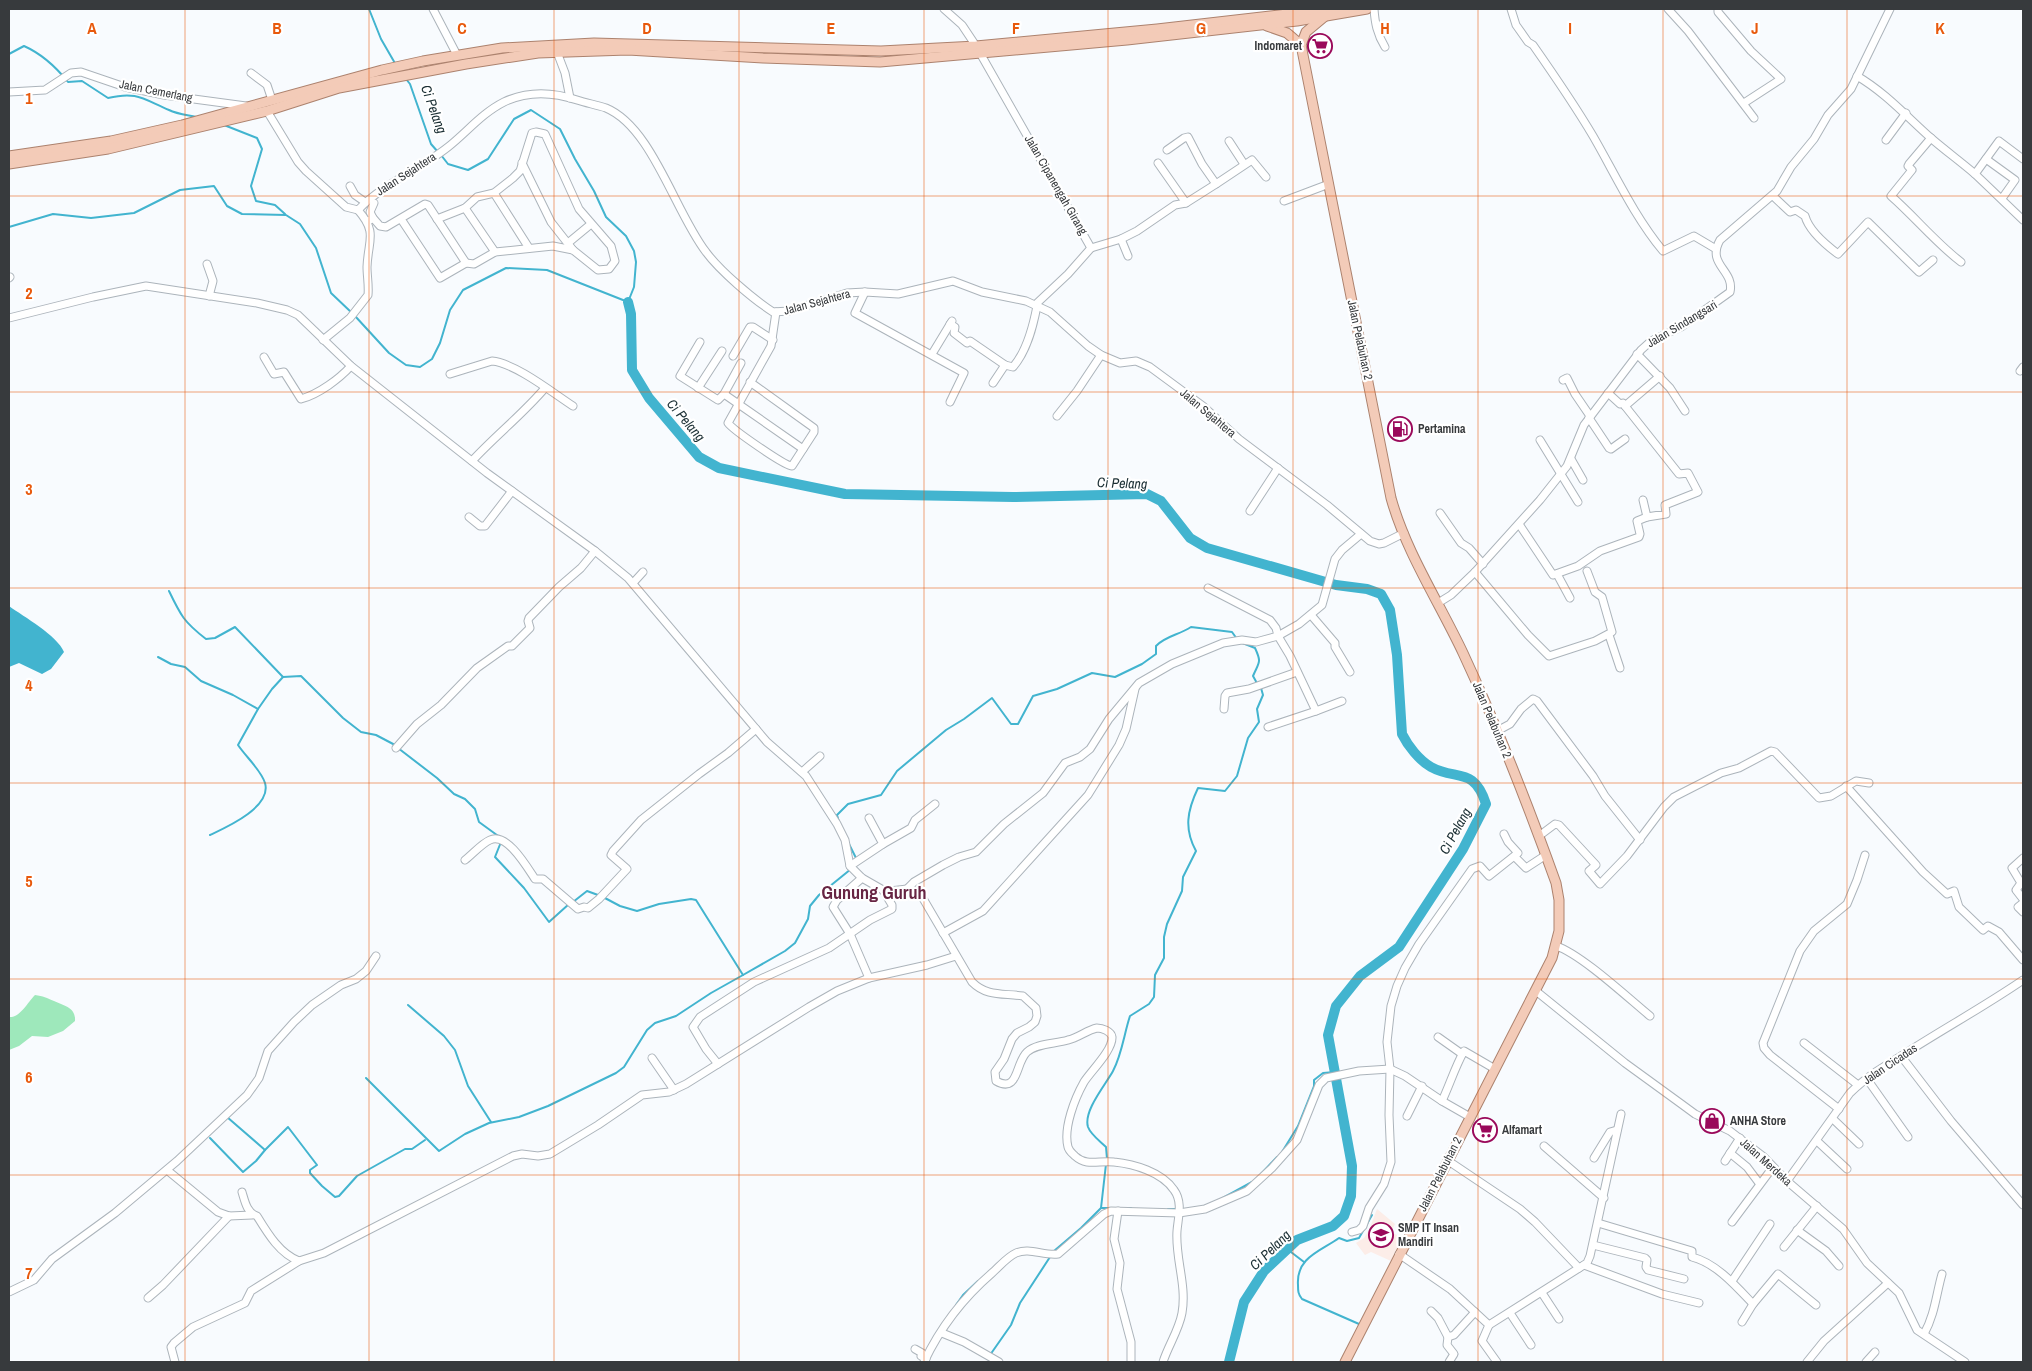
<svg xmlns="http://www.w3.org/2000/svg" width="2032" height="1371" font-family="'Archivo Narrow',sans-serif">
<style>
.education{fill:#fcede8}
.green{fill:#9ee8bb}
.water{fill:#42b4cf}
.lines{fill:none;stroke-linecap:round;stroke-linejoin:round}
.stream{stroke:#42b4cf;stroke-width:2}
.river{stroke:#42b4cf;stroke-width:10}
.minor-casing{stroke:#acb4bb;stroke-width:9}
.major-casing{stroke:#ac826e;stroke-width:11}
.minor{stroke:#fff;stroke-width:7}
.major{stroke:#f3cbb8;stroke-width:9}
.grid{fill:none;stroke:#e8590c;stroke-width:1;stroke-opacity:0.55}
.labels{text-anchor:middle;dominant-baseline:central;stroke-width:4.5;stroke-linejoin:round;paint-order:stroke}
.poi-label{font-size:12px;font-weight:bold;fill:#373a3d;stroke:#fff;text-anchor:start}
.street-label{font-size:12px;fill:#373a3d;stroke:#fff}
.water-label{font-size:14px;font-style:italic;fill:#1b2f34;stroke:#fff}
.district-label{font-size:18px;font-weight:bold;fill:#672543;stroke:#fff}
.grid-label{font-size:16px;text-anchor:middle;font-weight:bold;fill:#e8590c;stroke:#fff;stroke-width:4.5;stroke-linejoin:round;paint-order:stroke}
</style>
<rect width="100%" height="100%" fill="#f8fbfe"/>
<!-- education -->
<path class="education" d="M1377,1209L1395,1224L1391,1232L1403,1238L1391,1261L1371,1252L1365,1255L1356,1243L1364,1238L1369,1230Z"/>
<!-- green -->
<path class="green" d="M35,995C43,996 47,998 54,1001C64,1006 76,1007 75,1021L63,1031L48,1037L32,1036L19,1046L9,1050V1017C20,1018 27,1003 35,995Z"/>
<!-- water -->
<path class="water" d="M9,606C24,617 57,635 64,652L51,669L42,674L19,663L9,667Z"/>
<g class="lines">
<!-- stream -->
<g class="stream">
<path d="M369,9L381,39L396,65"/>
<path d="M9,54L24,46C42,54 56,67 68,82L82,81L108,98C137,91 143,99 169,110C177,114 187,115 196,117"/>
<path d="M406,79L410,84L431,144L438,152"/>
<path d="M224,125L257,138L262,149L251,186L256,201L275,205L285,214"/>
<path d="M9,227L53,214L91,218L134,213L180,190L214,186L227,206L242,214L286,215L300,224L316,248L331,293L352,313"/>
<path d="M355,316L389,353L406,365L420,367L432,359L440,343L450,310L463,290L506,268L547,270L628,302L634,287L636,262L634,251L626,236L606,217L594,191L575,159L560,129L531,110L514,119L488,159L468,170L448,164L441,155"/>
<path d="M169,591C181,616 184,622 206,639L215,638L235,627L283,677L301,676L343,718L361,732L376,735L395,745"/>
<path d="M1240,642L1255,648C1262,663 1259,662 1253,676L1258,685"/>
<path d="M158,657L171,664L185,667L201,681L233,695L258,709L272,689L283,677"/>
<path d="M398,748L437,778L454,794L465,799L475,809L479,822L501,838"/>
<path d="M839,822L837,815L848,804L881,795L897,771L946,730L964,719L992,698L1011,724H1018L1033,696L1057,689L1092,673L1115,677L1142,664L1156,654V646C1165,636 1179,635 1191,627L1232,632L1237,639"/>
<path d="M210,835C227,827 272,807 265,783C261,770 246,757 238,745L258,709"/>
<path d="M501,842L495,857L524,888L549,922L569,904"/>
<path d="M849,844L857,860"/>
<path d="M603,897L620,906L637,911L659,904L691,899L696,900L743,975L785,951L795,943L808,919L810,906L819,895L851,869"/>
<path d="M573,902L587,891L598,895"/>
<path d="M408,1005L444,1036L455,1050L468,1086L491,1122"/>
<path d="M366,1078L439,1151L465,1134L489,1123L519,1117L548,1106L616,1073L624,1067L647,1030L655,1023L676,1016L711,993L743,975"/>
<path d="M227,1117L265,1150L288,1127L317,1165L310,1170V1173L322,1186L335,1197L339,1196L357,1176L405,1149H412L425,1140"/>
<path d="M210,1138L243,1172L256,1161L265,1150"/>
<path d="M1282,1152L1298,1126L1314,1086V1080L1323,1073L1335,1072"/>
<path d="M1107,1159L1106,1147C1100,1141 1091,1135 1088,1127C1083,1111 1106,1084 1113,1071C1122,1054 1124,1034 1130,1016L1149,1004L1154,997L1155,975L1164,958V937L1167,924L1182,891L1183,877L1196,851C1184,829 1187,811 1198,788L1225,791L1237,776L1248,738L1259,722L1257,709L1263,695L1261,688"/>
<path d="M1261,1174L1277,1157"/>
<path d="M1221,1199L1252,1182"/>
<path d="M1101,1208H1131"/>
<path d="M1168,1209H1178"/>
<path d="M1287,1249L1304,1262"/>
<path d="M1054,1251L1081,1228L1101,1208L1106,1164"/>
<path d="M956,1305L963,1295L978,1281"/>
<path d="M1359,1324L1302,1299C1298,1294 1298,1291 1298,1285C1296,1257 1321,1251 1339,1238L1347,1241L1359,1238L1372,1215"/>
<path d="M990,1355L1011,1325L1020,1303L1050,1257"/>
</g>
<!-- river -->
<path class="river" d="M628,302L631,314L632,370L649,398L699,457L719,468L845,494L1013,497L1147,494L1161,501L1190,538L1207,548L1336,585L1367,589L1381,594L1390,610L1397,655L1402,734C1408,746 1419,760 1431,767C1456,781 1474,766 1486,804L1463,849L1399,947L1360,976L1336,1006L1328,1035L1352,1166L1351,1196L1344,1216L1333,1226L1297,1240L1264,1271L1244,1302L1229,1362"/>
<defs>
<g id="minor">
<path d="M433,9L457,55"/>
<path d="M944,9L962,25L976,46"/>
<path d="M1374,9C1375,23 1377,34 1385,47"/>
<path d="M1511,9L1516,25L1528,42L1533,45C1554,75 1574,104 1593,136C1615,174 1634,216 1663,251L1694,236L1716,249"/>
<path d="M1668,9L1688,31L1754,118"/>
<path d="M1718,9V12L1751,51L1781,79L1744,103"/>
<path d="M557,52L565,73L570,98"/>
<path d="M980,53L1091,248L1068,274L1035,305"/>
<path d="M251,73L267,85L272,100"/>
<path d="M1857,76C1886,93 1907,117 1932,139C1946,151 1961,162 1975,174L1999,141L2023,159"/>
<path d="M9,92L45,90L71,73L81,72L125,87L164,95L246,106"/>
<path d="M267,111L298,162L306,171L346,207L358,210C384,183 419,170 448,147C466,133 482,113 504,102C527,91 553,92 577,100C586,103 597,105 606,108C652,127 675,212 706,252C720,271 753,299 773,312L789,311L847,293L865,292L898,294L953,281L982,292L1026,301L1050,312L1088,346L1101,355L1120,363L1136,361L1150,367L1203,406L1239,439L1327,505L1370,541L1379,544L1384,543L1404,533"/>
<path d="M1931,138L1909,164L1908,166L1912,170L1891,196C1915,217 1936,243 1961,262"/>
<path d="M1886,140L1906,113"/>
<path d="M1229,141L1244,164"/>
<path d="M1167,150L1184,138L1188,137L1202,164L1216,184"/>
<path d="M1986,159L2015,180L2003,197"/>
<path d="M522,163L551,222L573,250"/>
<path d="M1158,163L1186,203"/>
<path d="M1975,174L2023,220"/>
<path d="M350,186L355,195L365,202"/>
<path d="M494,193L529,248"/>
<path d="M1773,196L1790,212L1796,210L1805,216C1809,231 1826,245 1838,254L1868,222L1919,272L1933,260"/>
<path d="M1284,201L1329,184"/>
<path d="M465,208L495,252"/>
<path d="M373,218L370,212L374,203"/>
<path d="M437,219L465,208L477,197L494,193L513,178L520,171L532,133L536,132L545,134L579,209L611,246L615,261L609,269L598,270L573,250L553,246L495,252L474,264L466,263"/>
<path d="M367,222L373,218L380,226L386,227L425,204L428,205L466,263L440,278L401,219"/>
<path d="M1121,239L1128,256"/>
<path d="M568,243L591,224"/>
<path d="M1091,248L1121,239L1137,231L1175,205L1186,203L1216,184L1252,160L1266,177"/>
<path d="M207,264L213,281L209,296"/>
<path d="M9,278L10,277"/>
<path d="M865,292L855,313L964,373L950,402"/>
<path d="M9,318L93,297L146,286L257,303L287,310L298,315L351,366L487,473L595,551L628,578L767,742L806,776L837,824L845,840L850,866L862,878L883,890L890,891L907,889L913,890L921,895L972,982C987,997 1003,993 1023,996L1036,1008L1037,1016L1035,1022L1029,1027L1017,1033L1012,1039L1004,1059L995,1072L996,1081C1019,1094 1015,1063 1027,1052C1037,1043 1056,1044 1068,1040C1078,1038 1087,1030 1097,1028C1102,1028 1111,1031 1112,1037C1113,1050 1091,1071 1084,1082C1075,1098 1063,1128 1068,1147C1069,1151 1072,1153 1075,1156C1087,1167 1099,1160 1114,1162C1134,1164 1162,1172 1174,1190C1183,1202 1178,1218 1177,1231C1175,1258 1187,1285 1182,1313C1179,1330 1168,1346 1163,1362"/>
<path d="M950,324L955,327L954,333L967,343L970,341L1005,365"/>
<path d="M323,340L350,318L368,295C369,286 367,276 367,267C368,240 378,233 358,210"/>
<path d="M700,342L680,376L718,400L724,394L741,363"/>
<path d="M932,354L952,321"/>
<path d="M1637,354L1670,388L1685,411"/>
<path d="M733,356L750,327H753L773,340"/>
<path d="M264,357L274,374L284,372L301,399C319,394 339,379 351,366"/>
<path d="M2020,371L2023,367"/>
<path d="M450,374L492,361C515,363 553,393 573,406"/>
<path d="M1563,380L1567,378L1575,394L1590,416"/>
<path d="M750,382L814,428V432L792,466C785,466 733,430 728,423L771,346L776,312"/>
<path d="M993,383L1005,365L1013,367C1027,351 1033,327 1037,306"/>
<path d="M698,388L722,351"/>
<path d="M1608,393L1620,404L1623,403L1625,406L1679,474L1688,473L1698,492L1665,505L1666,514L1647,517L1643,500"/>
<path d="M724,394L803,449"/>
<path d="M1625,406L1660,376"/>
<path d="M1057,416L1077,391L1101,355"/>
<path d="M1589,418L1609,448L1611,449L1625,439"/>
<path d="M1540,440L1578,502"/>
<path d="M1571,459L1583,480"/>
<path d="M472,461C495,436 523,414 545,388"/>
<path d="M1250,511L1278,468"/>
<path d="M1440,513L1461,543L1469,548L1483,564"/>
<path d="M469,517L480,526H485L512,491"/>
<path d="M1519,524L1553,575L1578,566L1600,551L1639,537L1640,534L1637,521L1647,517"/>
<path d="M1475,572L1528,635L1549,656L1595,641L1612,632L1602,597L1595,592L1587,571"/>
<path d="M1557,574L1570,598"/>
<path d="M633,583L643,572"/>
<path d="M1438,603L1451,595L1475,572L1540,500L1567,466L1584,425L1641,350L1651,341L1681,327L1730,292C1735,270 1706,265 1720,240L1777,191L1791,167L1814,139L1828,115L1851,89L1890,9"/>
<path d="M1311,615L1335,643V647L1350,672"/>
<path d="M1609,635L1620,668"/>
<path d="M1342,701L1316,711L1290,656L1278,636L1299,624L1322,605L1335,559L1342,550L1361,534"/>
<path d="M1224,709L1225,696L1227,693L1249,689L1297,672"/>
<path d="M1268,727L1316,711"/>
<path d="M1497,731L1510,724L1521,709L1533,699L1537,701L1593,776L1605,796L1640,840"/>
<path d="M396,748L417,724L441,705L477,668L508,646H512L530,628L528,621L529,618L559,587L581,568L595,551"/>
<path d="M802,772L820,756"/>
<path d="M1846,786L1923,872L1947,894L1954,891L1959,907L1983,930L1988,926L1999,932L2023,960"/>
<path d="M1539,836L1555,824L1559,825L1596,865L1589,871L1600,884L1627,856L1664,807L1674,797L1721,773L1739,768L1771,751L1775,752L1819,798L1831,796L1856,781L1869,783"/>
<path d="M883,844L911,828L915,820L935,804"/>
<path d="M1515,857L1526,868L1546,855"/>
<path d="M2023,858L2012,868L2021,883L2016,890L2023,899"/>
<path d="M465,860C473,854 481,844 490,840C507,832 527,867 535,879H543L578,909L584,907L588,908L599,899L627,869L611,855L613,851L641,820L699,774L728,753L756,729"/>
<path d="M850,866L883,844L869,818"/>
<path d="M862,878L837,900L833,907L850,934L869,978"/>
<path d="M907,889L914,882L943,865L959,857L976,852L1004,824L1043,793L1065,763L1080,757L1090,749L1109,719L1139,683L1172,664L1223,643L1242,640L1256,642L1278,636L1276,628L1270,620L1208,588"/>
<path d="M2023,903L2018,907L2023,912"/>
<path d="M943,933L983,911L1088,795L1119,745L1126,729L1135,689"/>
<path d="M1556,946C1581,954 1628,998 1650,1016"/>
<path d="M1536,991L1625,1063L1680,1103L1695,1114L1730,1131L1764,1157L1787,1181L1843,1229L1867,1263L1899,1293L1917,1330L1965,1362"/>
<path d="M1438,1037L1462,1054"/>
<path d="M1804,1043L1858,1085"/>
<path d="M1901,1056L1951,1121L2023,1205"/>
<path d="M652,1058L674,1090"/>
<path d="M718,1064L706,1049L693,1027L700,1017L754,982L829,948L870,920L892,909V905L883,890"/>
<path d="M1867,1079L1908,1137"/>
<path d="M1442,1101C1450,1084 1455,1067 1464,1051L1495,1069"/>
<path d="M1839,1109L1770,1055L1764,1048L1763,1043L1800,951L1814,931L1847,904L1857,880L1865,855"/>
<path d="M1407,1116L1422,1086"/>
<path d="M1833,1119L1859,1144"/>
<path d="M1817,1141L1847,1169"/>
<path d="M1544,1146L1604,1198"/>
<path d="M1730,1153L1747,1167L1759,1183"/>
<path d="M1594,1158L1610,1132L1617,1130"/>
<path d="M1447,1160L1520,1209L1535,1222L1579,1268"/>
<path d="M1725,1161L1740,1138"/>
<path d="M167,1170L218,1212L229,1216L252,1215"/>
<path d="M1787,1181L1850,1093C1866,1077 1886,1065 1906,1053C1945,1028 1985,1006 2023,980"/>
<path d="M242,1192C245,1202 247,1213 257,1216C268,1234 280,1254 299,1261L324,1253L513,1156L522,1154L538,1156L550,1154L598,1125L642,1095L669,1092L686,1084L809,1007L837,991L869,978L927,965L956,956"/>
<path d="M1118,1211L1114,1239L1120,1263L1117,1289L1131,1342V1362"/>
<path d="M1732,1222L1773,1167"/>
<path d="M1598,1223L1692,1251V1257C1716,1263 1736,1286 1753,1304"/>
<path d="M1797,1230L1826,1251L1839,1266"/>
<path d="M1352,1232L1359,1230L1363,1226L1369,1208L1384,1184L1391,1162L1389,1115L1390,1069L1387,1042L1391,1006L1397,986L1405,968L1419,944L1472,869L1480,866L1489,876L1518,853L1508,842L1504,834"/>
<path d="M1593,1245L1645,1258L1647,1260L1646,1267L1648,1270L1684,1279"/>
<path d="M1784,1247L1817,1206"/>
<path d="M1399,1254L1450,1289L1489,1325L1482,1341L1497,1362"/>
<path d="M1584,1265L1662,1294L1699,1303"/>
<path d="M1732,1281L1770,1224"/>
<path d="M9,1292L34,1280L52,1259L115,1213L177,1161L247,1095L259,1078L268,1051L294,1022L312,1005L341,985L356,979L366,971L376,956"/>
<path d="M1542,1293L1559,1319"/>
<path d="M148,1298L163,1285L229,1216"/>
<path d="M1431,1311L1438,1318L1448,1337L1454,1335L1475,1312"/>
<path d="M1510,1313L1531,1345"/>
<path d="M1742,1322L1753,1304L1778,1274L1816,1305"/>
<path d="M1489,1325L1587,1263L1590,1256L1621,1114"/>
<path d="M942,1333L964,1342L999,1362"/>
<path d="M1924,1334C1935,1314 1936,1295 1942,1274"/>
<path d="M1448,1337L1447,1345L1454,1354L1449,1362"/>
<path d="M915,1349L922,1353L921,1356L926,1359"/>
<path d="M175,1362L171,1347L174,1343L193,1327L245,1303L251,1291L299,1261"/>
<path d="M924,1362C940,1328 963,1298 992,1273C999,1267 1007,1257 1016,1253C1029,1247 1044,1256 1058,1254L1104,1214L1111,1211L1179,1213L1205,1209L1247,1191L1272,1168L1297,1140L1319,1085L1326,1078L1359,1071L1390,1069L1405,1076L1442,1101L1470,1117"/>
<path d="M1807,1362L1824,1341L1888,1283"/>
<path d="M1866,1362L1875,1352"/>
</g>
<g id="major">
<path d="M1324,17L1306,32L1301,45L1391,498C1406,552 1439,602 1463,653C1498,728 1528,805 1556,883L1559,900V931L1552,958L1345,1362"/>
<path d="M1267,26L1287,33L1301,45"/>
<path d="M9,156L111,141L182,125L382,70L423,61L502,48L594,43L881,51L976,46L1157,29L1330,9"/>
<path d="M9,164L108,149L267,111L339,88L466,64L538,53L628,50L763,58L880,62L1127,40L1297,21L1367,9"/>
</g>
</defs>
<!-- minor casing -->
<use href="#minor" class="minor-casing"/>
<!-- major casing -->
<use href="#major" class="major-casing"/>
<!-- minor -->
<use href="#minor" class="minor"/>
<!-- major -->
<use href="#major" class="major"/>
</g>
<!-- grid -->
<path class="grid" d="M185,9V1362M369,9V1362M554,9V1362M739,9V1362M924,9V1362M1108,9V1362M1293,9V1362M1478,9V1362M1663,9V1362M1847,9V1362M9,196H2023M9,392H2023M9,588H2023M9,783H2023M9,979H2023M9,1175H2023"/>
<!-- icons -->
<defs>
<symbol id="supermarket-ring" viewBox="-11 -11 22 22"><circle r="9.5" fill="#fff" stroke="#9a095a" stroke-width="1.5"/><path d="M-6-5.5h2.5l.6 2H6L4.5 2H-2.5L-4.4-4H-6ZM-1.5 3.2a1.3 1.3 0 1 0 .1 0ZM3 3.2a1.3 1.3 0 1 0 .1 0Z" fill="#9a095a"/></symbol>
<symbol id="fuel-ring" viewBox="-11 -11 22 22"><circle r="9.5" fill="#fff" stroke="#9a095a" stroke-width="1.5"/><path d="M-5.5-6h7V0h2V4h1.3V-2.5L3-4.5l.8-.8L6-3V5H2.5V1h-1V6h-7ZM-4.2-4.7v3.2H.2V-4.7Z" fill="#9a095a"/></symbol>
<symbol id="shop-ring" viewBox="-11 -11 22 22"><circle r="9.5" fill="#fff" stroke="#9a095a" stroke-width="1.5"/><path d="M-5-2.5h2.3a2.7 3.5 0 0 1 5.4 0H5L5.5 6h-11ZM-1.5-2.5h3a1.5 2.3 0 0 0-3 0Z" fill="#9a095a"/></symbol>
<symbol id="school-ring" viewBox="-11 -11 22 22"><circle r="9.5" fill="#fff" stroke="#9a095a" stroke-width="1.5"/><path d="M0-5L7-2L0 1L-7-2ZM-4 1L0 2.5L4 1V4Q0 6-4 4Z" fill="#9a095a"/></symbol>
</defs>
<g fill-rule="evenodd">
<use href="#supermarket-ring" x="1306" y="32" width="28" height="28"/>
<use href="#fuel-ring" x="1386" y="415" width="28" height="28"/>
<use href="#shop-ring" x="1698" y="1107" width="28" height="28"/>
<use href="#supermarket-ring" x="1471" y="1116" width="28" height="28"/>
<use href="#school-ring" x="1367" y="1221" width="28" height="28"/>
</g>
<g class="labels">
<!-- poi labels -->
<g class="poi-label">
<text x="1302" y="46" text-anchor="end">Indomaret</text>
<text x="1418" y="429">Pertamina</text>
<text x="1730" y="1121">ANHA Store</text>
<text x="1502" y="1130">Alfamart</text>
<text x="1398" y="1228">SMP IT Insan<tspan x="1398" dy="14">Mandiri</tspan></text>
</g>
<!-- street labels -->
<g class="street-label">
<text transform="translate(156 91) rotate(11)">Jalan Cemerlang</text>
<text transform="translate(406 174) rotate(-33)">Jalan Sejahtera</text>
<text transform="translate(1056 185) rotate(60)">Jalan Cipanengah Girang</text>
<text transform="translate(817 302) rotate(-15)">Jalan Sejahtera</text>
<text transform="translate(1682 324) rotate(-31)">Jalan Sindangsari</text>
<text transform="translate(1360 340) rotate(78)">Jalan Pelabuhan 2</text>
<text transform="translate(1208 413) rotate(40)">Jalan Sejahtera</text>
<text transform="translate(1492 720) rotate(67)">Jalan Pelabuhan 2</text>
<text transform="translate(1890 1064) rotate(-34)">Jalan Cicadas</text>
<text transform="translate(1766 1162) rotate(42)">Jalan Merdeka</text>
<text transform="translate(1440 1174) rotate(-63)">Jalan Pelabuhan 2</text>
</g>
<!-- water labels -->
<g class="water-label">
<text transform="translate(434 109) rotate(70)">Ci Pelang</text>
<text transform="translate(686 420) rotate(50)">Ci Pelang</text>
<text transform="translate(1122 483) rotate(2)">Ci Pelang</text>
<text transform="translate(1455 831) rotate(-61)">Ci Pelang</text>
<text transform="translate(1270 1250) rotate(-44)">Ci Pelang</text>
</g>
<!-- district labels -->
<g class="district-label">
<text x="874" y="892">Gunung Guruh</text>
</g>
</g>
<g class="grid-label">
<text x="92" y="34">A</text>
<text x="277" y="34">B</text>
<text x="462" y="34">C</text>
<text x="647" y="34">D</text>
<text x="831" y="34">E</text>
<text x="1016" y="34">F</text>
<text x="1201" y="34">G</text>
<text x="1385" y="34">H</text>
<text x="1570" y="34">I</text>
<text x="1755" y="34">J</text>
<text x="1940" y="34">K</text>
<text x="29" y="104">1</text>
<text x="29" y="299">2</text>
<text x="29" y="495">3</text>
<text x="29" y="691">4</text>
<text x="29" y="887">5</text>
<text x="29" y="1083">6</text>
<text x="29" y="1279">7</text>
</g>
<!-- border -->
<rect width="2032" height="1371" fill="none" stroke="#373a3d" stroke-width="20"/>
</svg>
